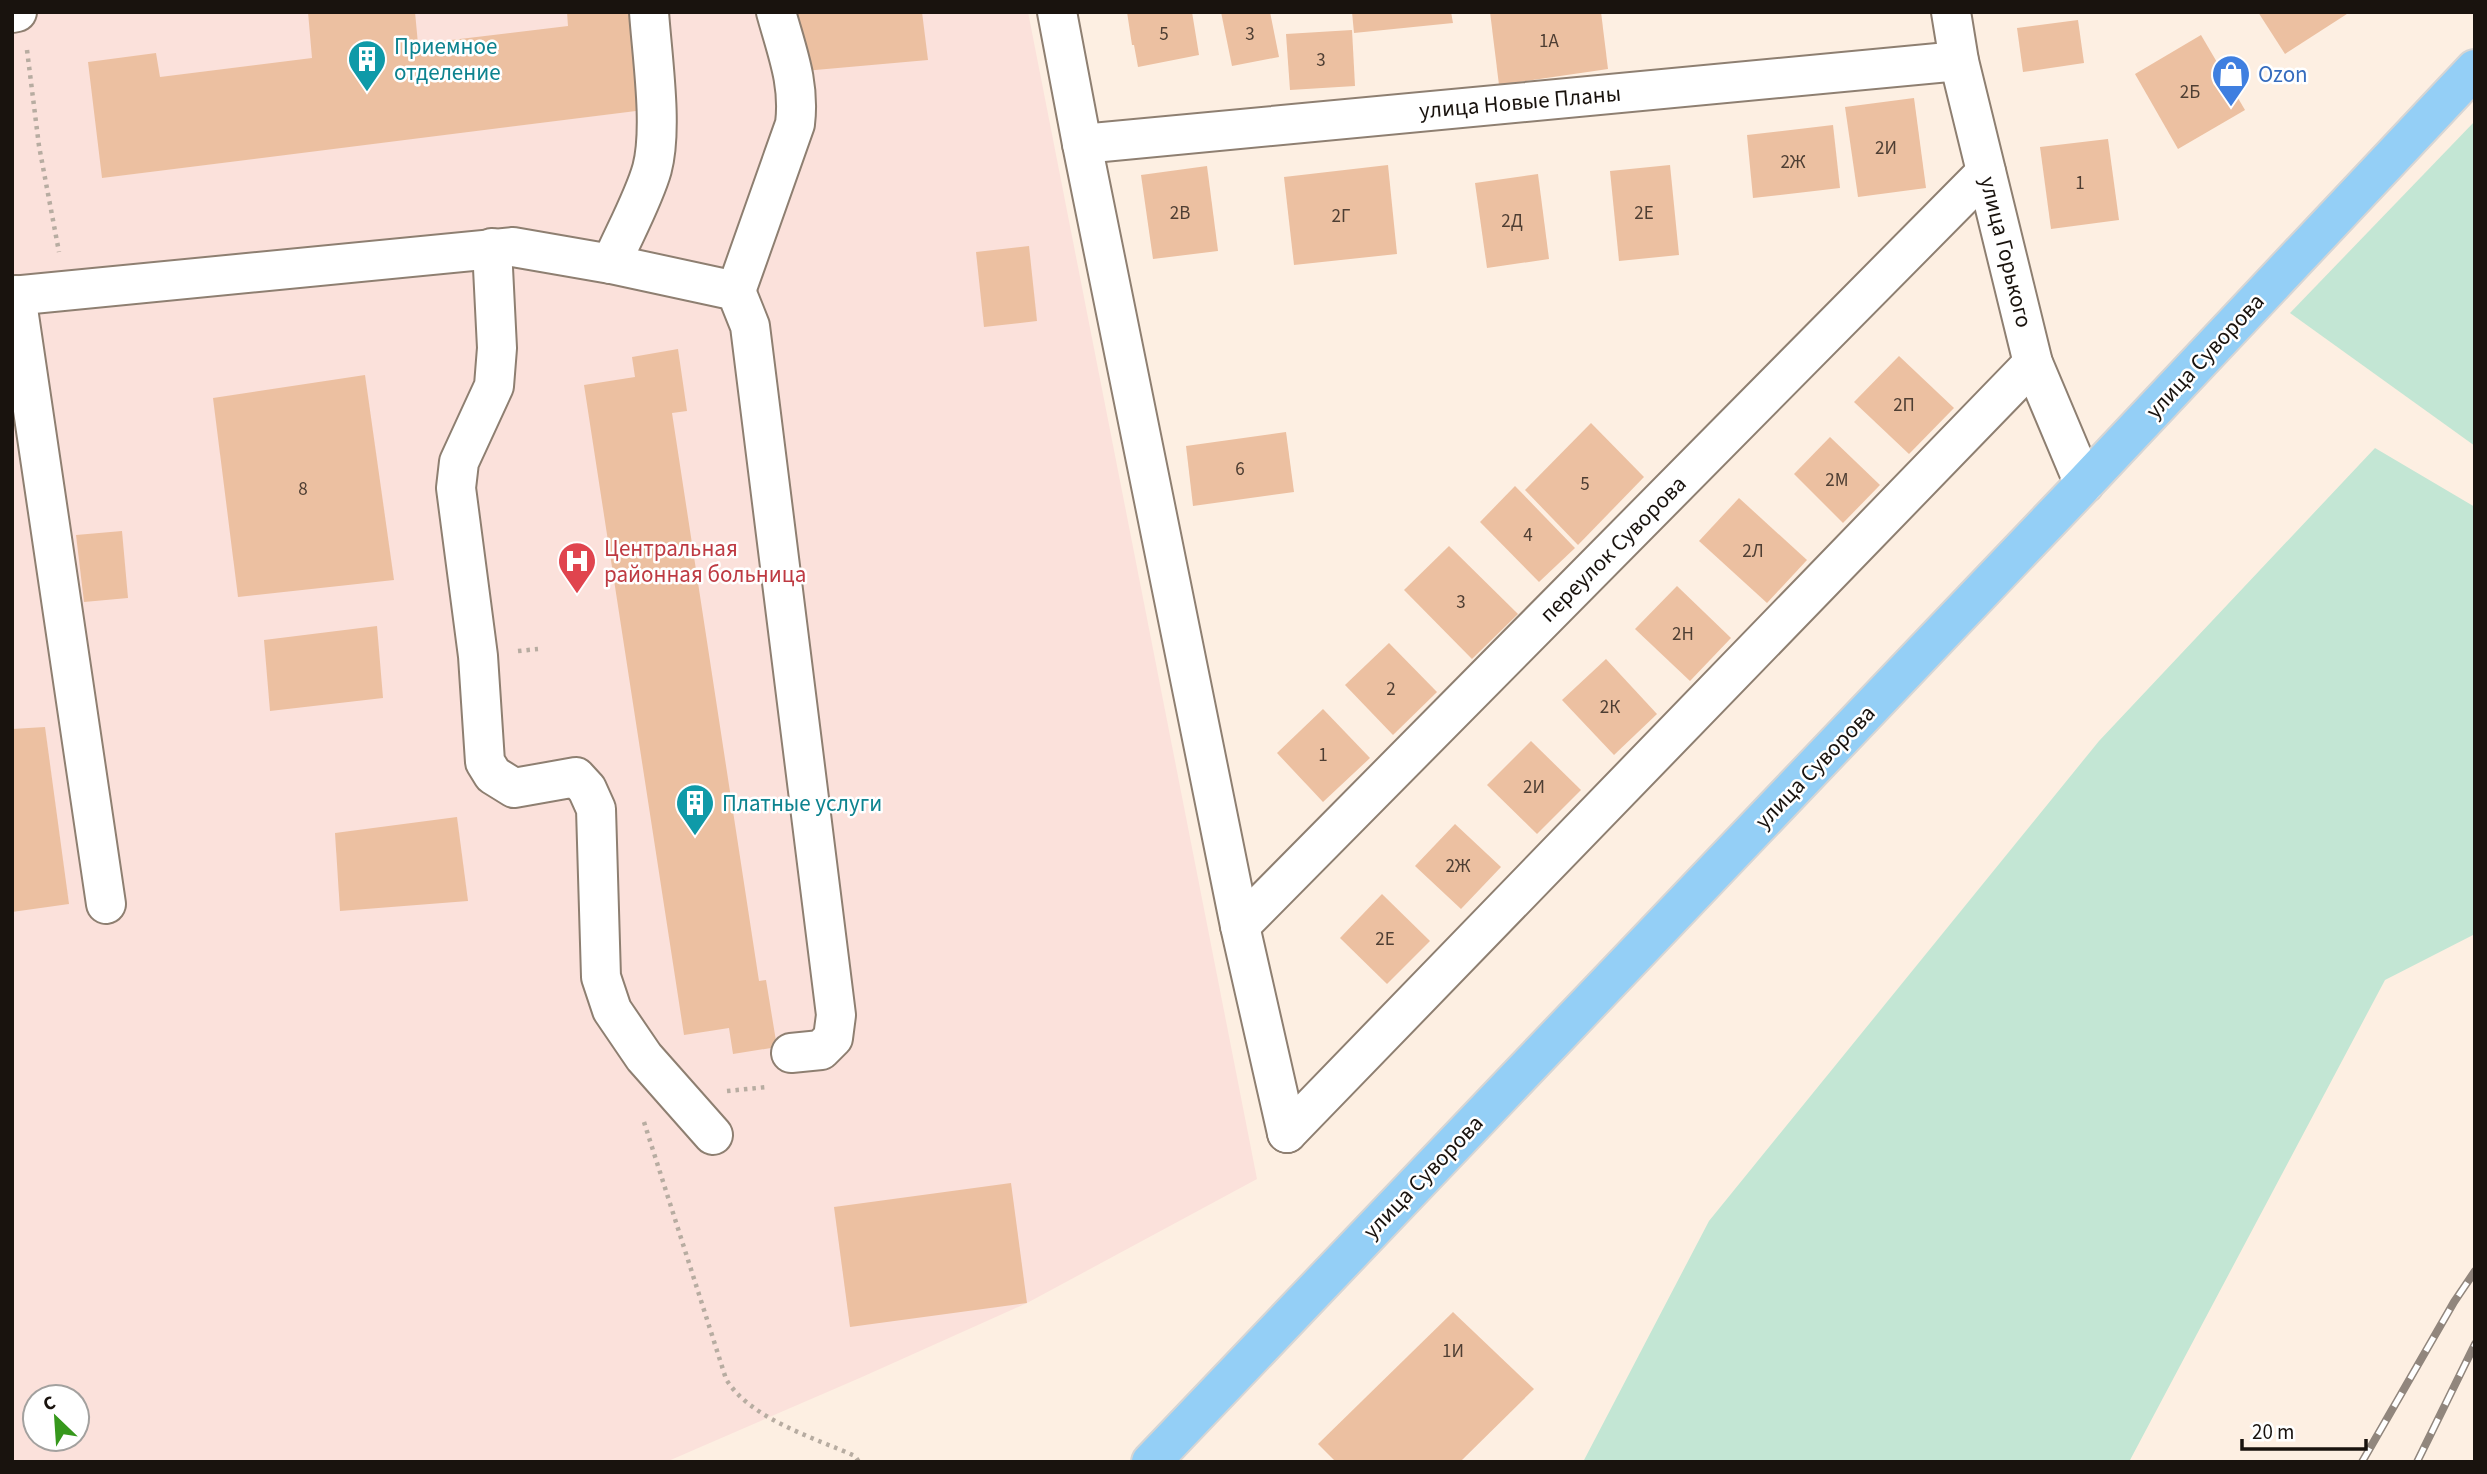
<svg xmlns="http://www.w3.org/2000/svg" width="2487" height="1474" font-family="'Source Sans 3',sans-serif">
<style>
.medical{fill:#fbe1db;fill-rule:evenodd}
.green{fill:#c3e6d4}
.building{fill:#ecc0a1}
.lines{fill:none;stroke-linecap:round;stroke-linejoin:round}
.minor-casing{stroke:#8e7f71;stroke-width:42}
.major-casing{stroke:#d6d5d4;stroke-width:42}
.path{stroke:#b7aca1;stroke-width:4.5;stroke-dasharray:3.5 5;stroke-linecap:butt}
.minor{stroke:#fff;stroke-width:38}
.major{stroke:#94cff6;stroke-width:38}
.rail-casing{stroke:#91867d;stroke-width:8}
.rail{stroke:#fff;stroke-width:5;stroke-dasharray:16;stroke-linecap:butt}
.labels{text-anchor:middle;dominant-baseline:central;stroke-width:5;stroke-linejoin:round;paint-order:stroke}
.number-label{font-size:19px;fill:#4e3e33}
.culture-label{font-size:23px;fill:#0d838f;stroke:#fff;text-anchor:start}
.shop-label{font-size:23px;fill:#366cbe;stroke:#fff;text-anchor:start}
.street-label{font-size:23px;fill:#19130e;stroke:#fff}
.health-label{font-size:23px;fill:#be3a42;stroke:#fff;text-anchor:start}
</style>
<rect width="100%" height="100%" fill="#fdefe2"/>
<!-- medical -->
<path class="medical" d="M12,12H1028L1257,1179L1027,1303L862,1377L666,1462H12ZM35,1397H77V1439H35Z"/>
<!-- green -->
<g class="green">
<path d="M2475,121V446L2290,313Z"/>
<path d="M2375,448L2475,507V934L2385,980L2129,1462H1583L1709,1221L2099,741Z"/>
</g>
<!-- building -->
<g class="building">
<path d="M308,12H415L418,44L568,26L567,12H634L644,110L102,178L88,62L156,53L160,77L312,58Z"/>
<path d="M797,12H922L928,60L804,71Z"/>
<path d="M1127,12H1192L1199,55L1138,67L1134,45H1132Z"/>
<path d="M1221,12H1270L1279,57L1232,66Z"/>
<path d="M1352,12H1451L1453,23L1354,33Z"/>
<path d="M1490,12H1601L1608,69L1499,85Z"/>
<path d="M2258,12H2350L2285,54Z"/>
<path d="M2078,20L2084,63L2023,72L2017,28Z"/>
<path d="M1352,30L1355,86L1290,90L1286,34Z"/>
<path d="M2201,35L2245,110L2178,149L2135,74Z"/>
<path d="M1914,98L1926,188L1858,197L1845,107Z"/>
<path d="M1833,125L1840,188L1753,198L1747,135Z"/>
<path d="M2108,139L2119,220L2051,229L2040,147Z"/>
<path d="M1388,165L1397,254L1294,265L1284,177Z"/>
<path d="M1670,165L1679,255L1619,261L1610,171Z"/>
<path d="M1207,166L1218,251L1153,259L1141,175Z"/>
<path d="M1538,174L1549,259L1487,268L1475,183Z"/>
<path d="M1029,246L1037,321L984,327L976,252Z"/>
<path d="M678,349L687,411L672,413L759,981L766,980L777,1047L733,1054L729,1028L684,1035L584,385L635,377L632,357Z"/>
<path d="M1899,356L1954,408L1909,454L1854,402Z"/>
<path d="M365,375L394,580L238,597L213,398Z"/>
<path d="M1591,423L1644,477L1578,545L1525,490Z"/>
<path d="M1286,432L1294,492L1193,506L1186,446Z"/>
<path d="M1830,437L1880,485L1843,523L1794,474Z"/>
<path d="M1515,486L1575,548L1539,582L1480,522Z"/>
<path d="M1739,498L1807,560L1767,603L1699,541Z"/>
<path d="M122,531L128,598L84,602L76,535Z"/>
<path d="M1449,546L1518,614L1472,659L1404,590Z"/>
<path d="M1677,586L1731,638L1690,681L1635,629Z"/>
<path d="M377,626L383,698L270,711L264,640Z"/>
<path d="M1389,643L1437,692L1393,735L1345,685Z"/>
<path d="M1606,659L1657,714L1614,755L1562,700Z"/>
<path d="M1323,709L1370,758L1323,802L1277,753Z"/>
<path d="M45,727L69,904L12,912V729Z"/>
<path d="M1531,741L1581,790L1537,834L1487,785Z"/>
<path d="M457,817L468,901L340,911L335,833Z"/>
<path d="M1455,824L1501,867L1461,909L1415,866Z"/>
<path d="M1382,894L1430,941L1387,984L1340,938Z"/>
<path d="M1011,1183L1027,1303L850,1327L834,1207Z"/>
<path d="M1453,1312L1534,1389L1460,1462H1336L1318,1444Z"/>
</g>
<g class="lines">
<defs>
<g id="minor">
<path d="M1057,12L1082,144L1240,926L1287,1133"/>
<path d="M1951,12L1959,61L2033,363L2084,484"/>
<path d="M12,13L17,12"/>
<path d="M1082,144L1959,61"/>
<path d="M492,248L497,348L494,386L459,462L456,488L478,656L485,762L493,775L514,788L576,777L587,789L596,809L601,977L612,1010L644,1057L713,1135"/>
<path d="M611,264C623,236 644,198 652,169C663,128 652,56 649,12"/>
<path d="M736,291L795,124C800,83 787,52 776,12"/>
<path d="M16,295L106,904"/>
<path d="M12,296L513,247L611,264L736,291L750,326L836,1015L833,1038L821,1050L791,1053"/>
<path d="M1240,926L1986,172"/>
<path d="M1287,1133L2033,363"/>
</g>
<path id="major" d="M1151,1462L2084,484L2475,69"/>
</defs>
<!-- minor casing -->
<use href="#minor" class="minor-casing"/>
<!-- major casing -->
<use href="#major" class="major-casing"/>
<!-- path -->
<g class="path">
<path d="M27,50L39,146L59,252"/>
<path d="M518,651L538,649"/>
<path d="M727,1091L767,1087"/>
<path d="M644,1122L726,1379C750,1419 815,1438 855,1456L859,1462"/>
</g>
<!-- minor -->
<use href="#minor" class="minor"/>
<!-- major -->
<use href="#major" class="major"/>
<defs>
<g id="rail">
<path d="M2362,1462L2454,1302L2475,1271"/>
<path d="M2417,1462L2475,1344"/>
</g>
</defs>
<!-- rail casing -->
<use href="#rail" class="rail-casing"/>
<!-- rail -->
<use href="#rail" class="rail"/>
</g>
<!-- icons -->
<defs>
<symbol id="building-pin" viewBox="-11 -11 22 30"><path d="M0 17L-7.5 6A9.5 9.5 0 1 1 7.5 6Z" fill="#0f9aa8" stroke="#fff"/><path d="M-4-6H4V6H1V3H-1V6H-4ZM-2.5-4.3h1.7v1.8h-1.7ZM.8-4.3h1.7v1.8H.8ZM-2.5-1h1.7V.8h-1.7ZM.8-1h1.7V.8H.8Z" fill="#fff"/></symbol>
<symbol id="shop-pin" viewBox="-11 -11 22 30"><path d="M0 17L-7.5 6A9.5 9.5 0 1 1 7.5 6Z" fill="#3f7fe0" stroke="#fff"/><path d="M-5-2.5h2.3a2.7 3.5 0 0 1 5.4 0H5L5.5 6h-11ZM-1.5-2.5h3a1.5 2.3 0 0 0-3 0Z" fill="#fff"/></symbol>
<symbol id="hospital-pin" viewBox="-11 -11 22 30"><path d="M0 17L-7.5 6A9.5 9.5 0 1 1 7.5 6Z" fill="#e0444e" stroke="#fff"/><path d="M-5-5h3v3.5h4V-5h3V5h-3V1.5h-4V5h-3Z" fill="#fff"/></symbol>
</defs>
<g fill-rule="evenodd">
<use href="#building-pin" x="345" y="37" width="44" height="60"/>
<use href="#shop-pin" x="2209" y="52" width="44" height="60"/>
<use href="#hospital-pin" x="555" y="539" width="44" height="60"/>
<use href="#building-pin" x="673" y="781" width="44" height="60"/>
</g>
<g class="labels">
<!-- number labels -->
<g class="number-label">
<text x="1164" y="34">5</text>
<text x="1250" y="34">3</text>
<text x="1549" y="41">1А</text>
<text x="1321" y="60">3</text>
<text x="2190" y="92">2Б</text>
<text x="1886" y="148">2И</text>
<text x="1793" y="162">2Ж</text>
<text x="2080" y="183">1</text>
<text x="1180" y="213">2В</text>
<text x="1644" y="213">2Е</text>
<text x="1341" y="216">2Г</text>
<text x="1512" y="221">2Д</text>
<text x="1904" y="405">2П</text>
<text x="1240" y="469">6</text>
<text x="1837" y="480">2М</text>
<text x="1585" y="484">5</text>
<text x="303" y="489">8</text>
<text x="1528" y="535">4</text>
<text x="1753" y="551">2Л</text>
<text x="1461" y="602">3</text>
<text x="1683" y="634">2Н</text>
<text x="1391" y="689">2</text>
<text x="1610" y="707">2К</text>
<text x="1323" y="755">1</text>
<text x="1534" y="787">2И</text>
<text x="1458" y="866">2Ж</text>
<text x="1385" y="939">2Е</text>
<text x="1453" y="1351">1И</text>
</g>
<!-- culture labels -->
<g class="culture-label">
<text x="394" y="46">Приемное<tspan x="394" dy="26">отделение</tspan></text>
<text x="722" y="803">Платные услуги</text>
</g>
<!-- shop labels -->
<g class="shop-label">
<text x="2258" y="74">Ozon</text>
</g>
<!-- street labels -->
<g class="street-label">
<text transform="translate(1520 102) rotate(-5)">улица Новые Планы</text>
<text transform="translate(2006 252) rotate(76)">улица Горького</text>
<text transform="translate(2205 356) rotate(-47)">улица Суворова</text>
<text transform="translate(1613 549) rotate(-45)">переулок Суворова</text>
<text transform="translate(1815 767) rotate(-46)">улица Суворова</text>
<text transform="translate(1423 1177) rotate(-46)">улица Суворова</text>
</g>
<!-- health labels -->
<g class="health-label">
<text x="604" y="548">Центральная<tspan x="604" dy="26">районная больница</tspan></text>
</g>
</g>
<!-- border -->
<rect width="2487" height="1474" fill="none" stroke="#19130e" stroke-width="28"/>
<!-- north arrow -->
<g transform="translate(56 1418) rotate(335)"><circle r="33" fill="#ffffff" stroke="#a3a19f" stroke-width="2"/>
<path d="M0-5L12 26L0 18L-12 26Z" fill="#36981c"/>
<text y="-10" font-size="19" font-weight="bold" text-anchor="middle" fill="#19130e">С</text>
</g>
<!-- scale -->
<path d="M2242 1439v10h124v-10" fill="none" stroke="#19130e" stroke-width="3.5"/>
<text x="2252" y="1439" font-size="21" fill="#19130e" stroke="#ffffff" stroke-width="5" paint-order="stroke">20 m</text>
</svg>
